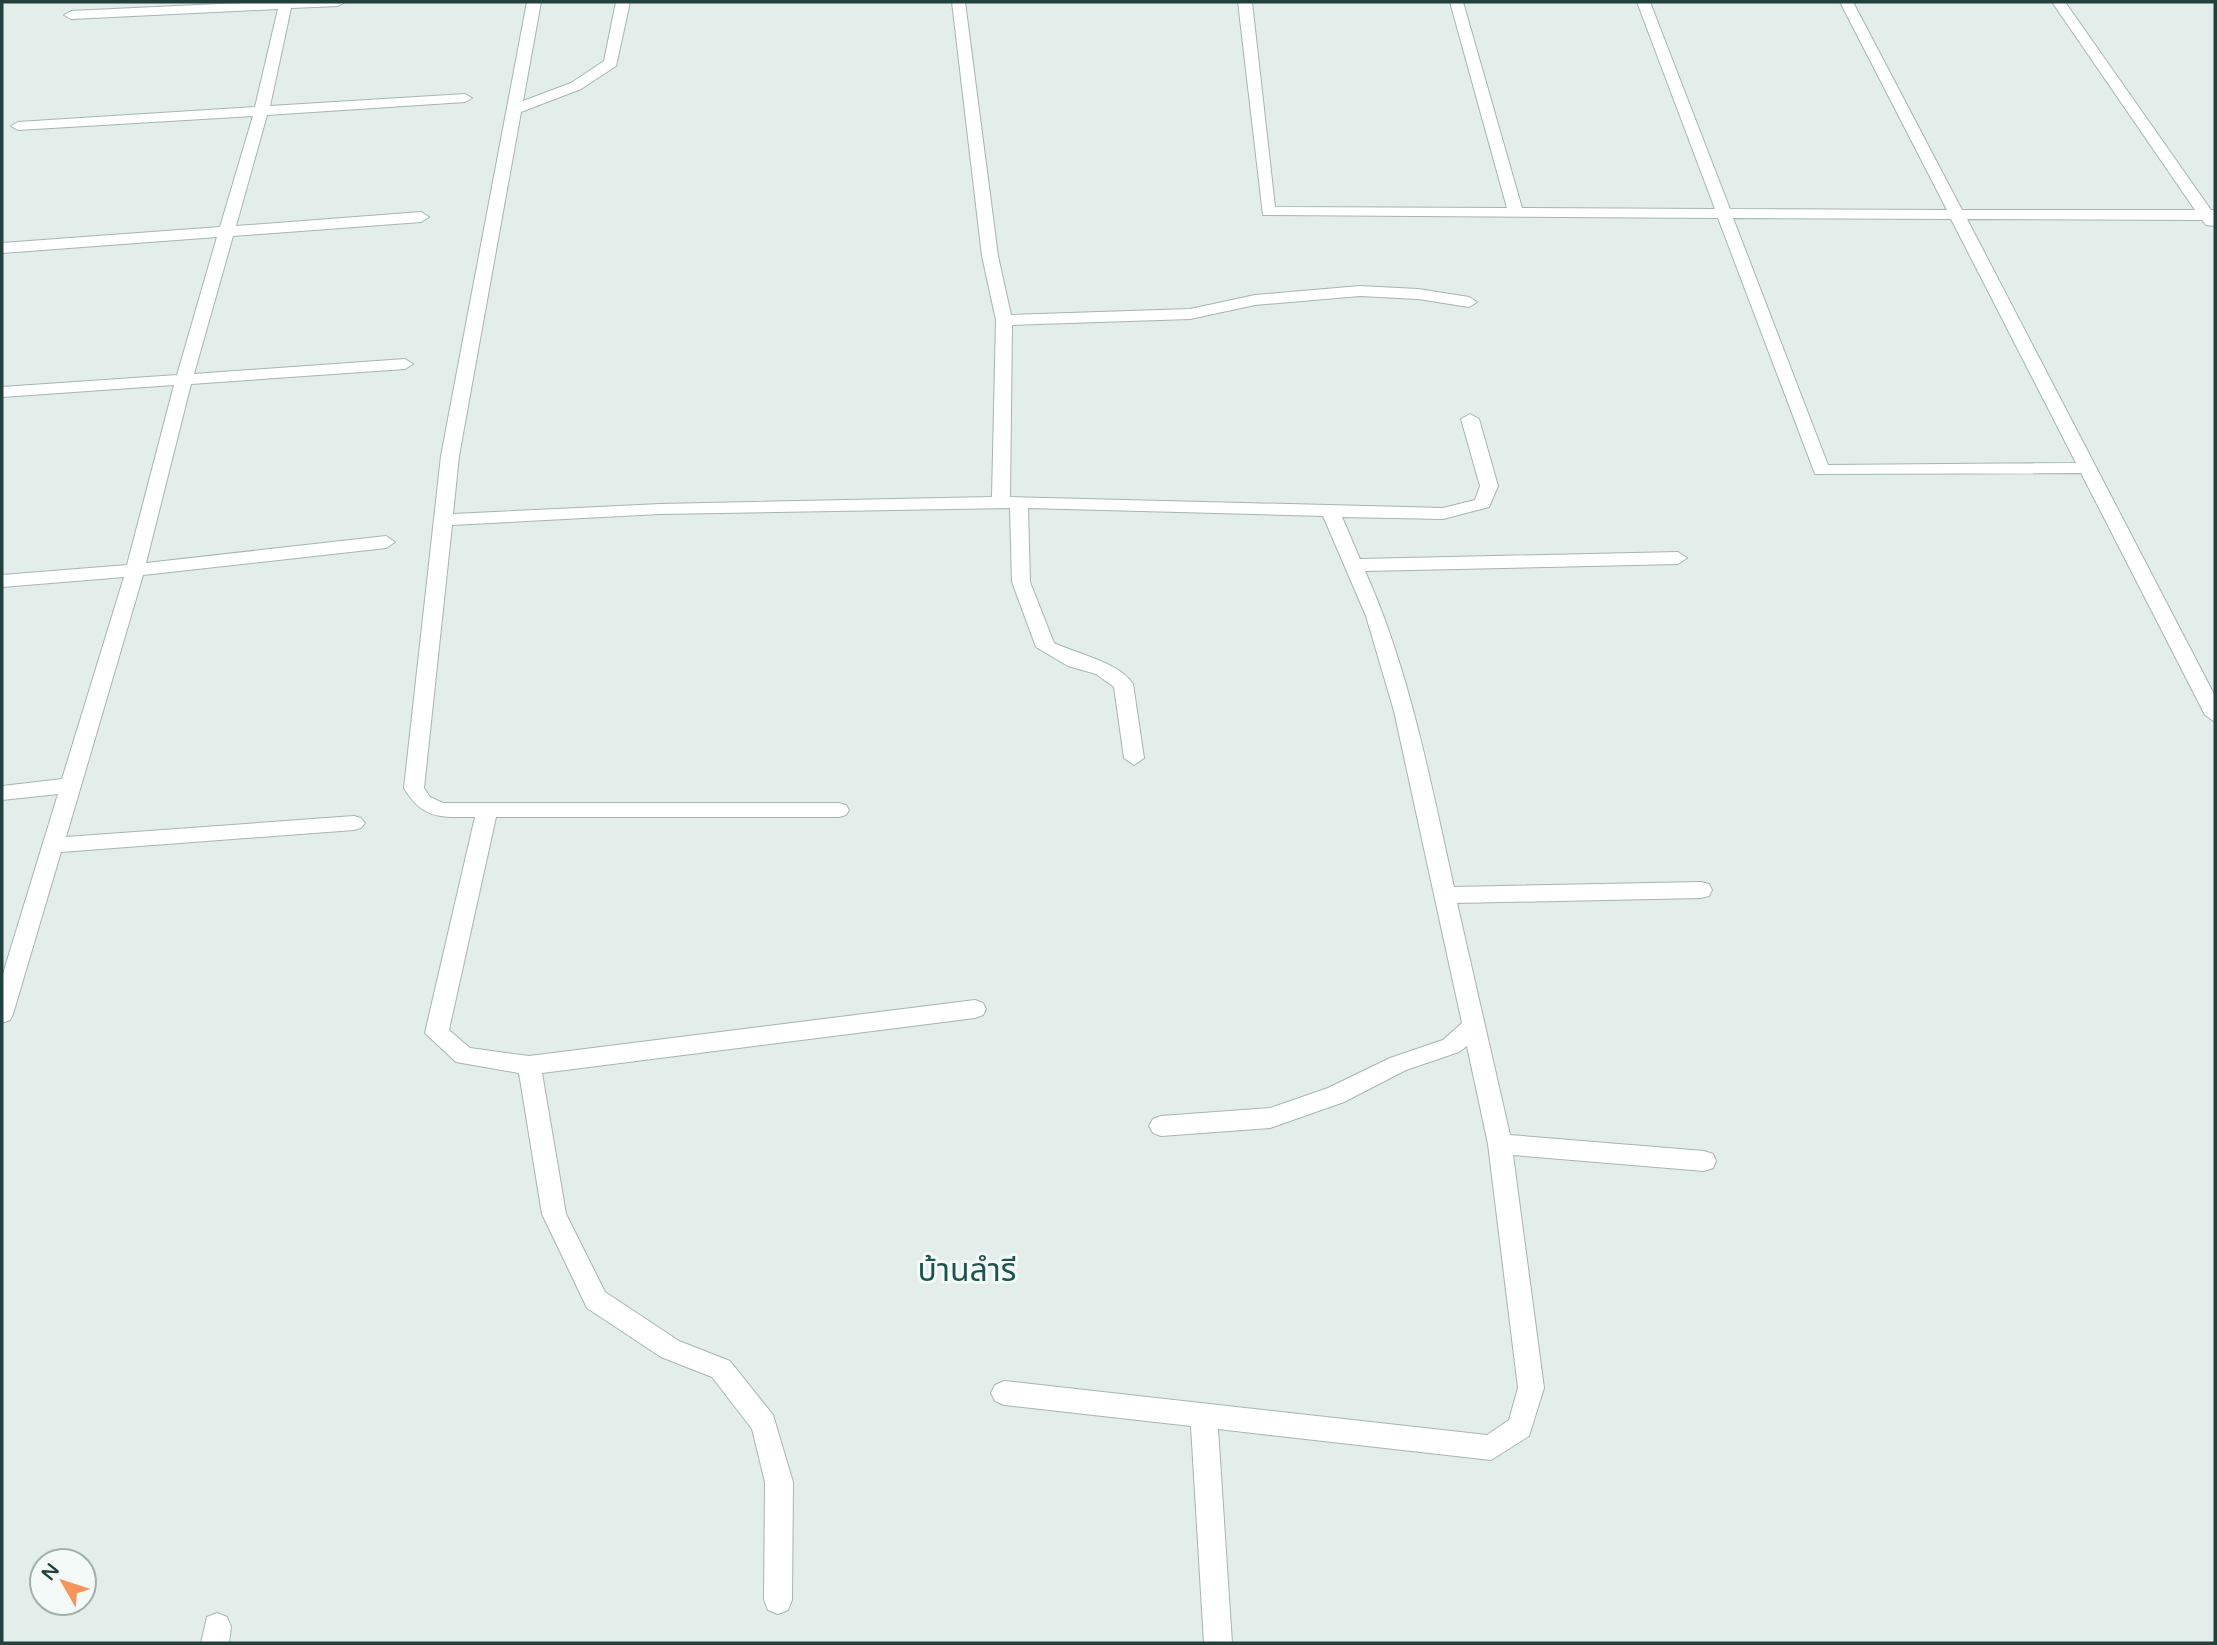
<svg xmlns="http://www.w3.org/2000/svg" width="2217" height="1645" font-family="'Varela Round','Noto Sans Thai',sans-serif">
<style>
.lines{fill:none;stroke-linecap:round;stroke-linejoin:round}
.minor-casing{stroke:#a5b6b2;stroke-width:2}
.minor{fill:#fff;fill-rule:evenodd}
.labels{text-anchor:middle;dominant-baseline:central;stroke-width:6;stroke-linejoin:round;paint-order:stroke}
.near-quarter-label{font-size:32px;fill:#1d534d;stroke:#f4faf8}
</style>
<rect width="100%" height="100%" fill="#e3edea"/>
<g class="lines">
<defs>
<g id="minor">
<path d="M262,2H345L338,6L291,8L270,106L465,94L472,98L465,102L267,115L236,226L421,212L429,217L421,222L233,236L194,374L405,359L413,364L405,369L191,384L146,563L386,536L395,542L386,548L143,575L66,837L354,816L361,818L365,823L361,828L354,830L61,852L13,1014L10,1020L2,1023V977L58,794L2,800V786L62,779L124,577L2,587V575L127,565L174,385L2,397V387L177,375L217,237L2,253V243L220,227L253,116L18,130L11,126L18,122L255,107L278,9L71,19L64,15L71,11Z"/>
<path d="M527,2H541L523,101L571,83L604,61L616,2H630L616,66L581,89L521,112L459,456L453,514L660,504L992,497L996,320L982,256L952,2H965L998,256L1011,315L1190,309L1255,295L1360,286L1418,289L1469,297L1477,302L1469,307L1418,299L1360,296L1255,305L1190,319L1012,325L1010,497L1443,508L1475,500L1480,486L1461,419L1470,414L1479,419L1498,486L1489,507L1443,519L1342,517L1360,559L1678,552L1687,558L1678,564L1365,571C1410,671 1430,780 1454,887L1701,882L1709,884L1712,890L1709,896L1701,898L1457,903L1510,1135L1704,1151L1713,1154L1716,1161L1713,1168L1704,1171L1513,1155L1544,1388L1529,1436L1491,1460L1218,1429L1232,1643H1204L1191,1426L1004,1405L995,1401L991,1393L995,1385L1004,1381L1487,1435L1509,1420L1518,1388L1488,1144L1467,1046L1459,1052L1406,1070L1344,1102L1270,1128L1161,1136L1153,1133L1149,1126L1153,1119L1161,1116L1270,1108L1328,1088L1390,1058L1443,1040L1462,1023L1394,711L1366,616L1323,516L1028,508L1030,582L1054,643C1077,654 1119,662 1133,684L1144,758L1134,765L1124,758L1114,687L1096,674L1068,666L1036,647L1012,582L1010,508L660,514L452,525L424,788L430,797L443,803H839L846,805L849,810L846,815L839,817H496L449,1030L470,1048L529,1056L975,1000L983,1003L986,1009L983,1015L975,1018L542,1073L566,1214L605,1292L679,1341L730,1361L773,1415L793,1482L792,1600L788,1610L778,1614L768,1610L764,1600L765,1482L752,1429L712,1377L661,1357L587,1308L542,1214L519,1073L456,1062L425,1033L475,817C441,817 423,820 404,788L441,456Z"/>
<path d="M1238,2H1252L1275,207L1507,208L1450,2H1463L1522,208L1715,209L1637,2H1650L1730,209L1947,210L1840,2H1853L1962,210H2195L2052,2H2065L2211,210H2215V226L2206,225L2202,220L1967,219L2215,696V722L2205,715L2081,473L1815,474L1718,218L1263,215ZM1733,218L1951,219L2076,463L1828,465Z"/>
<path d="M217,1613L227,1617L231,1627L229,1643H201L207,1617Z"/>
</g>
</defs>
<!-- minor casing -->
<use href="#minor" class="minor-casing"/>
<!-- minor -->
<use href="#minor" class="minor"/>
</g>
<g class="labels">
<!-- near-quarter labels -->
<g class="near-quarter-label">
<text x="967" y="1271">บ้านลำรี</text>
</g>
</g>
<!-- border -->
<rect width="2217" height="1645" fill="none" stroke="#22403c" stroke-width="7"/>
<!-- north arrow -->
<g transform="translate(63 1582) rotate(309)"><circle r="33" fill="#f4faf8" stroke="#a0b0ad" stroke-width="2"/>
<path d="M0-5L12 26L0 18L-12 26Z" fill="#f69459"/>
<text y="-10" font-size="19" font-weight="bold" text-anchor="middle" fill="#22403c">N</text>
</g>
</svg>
